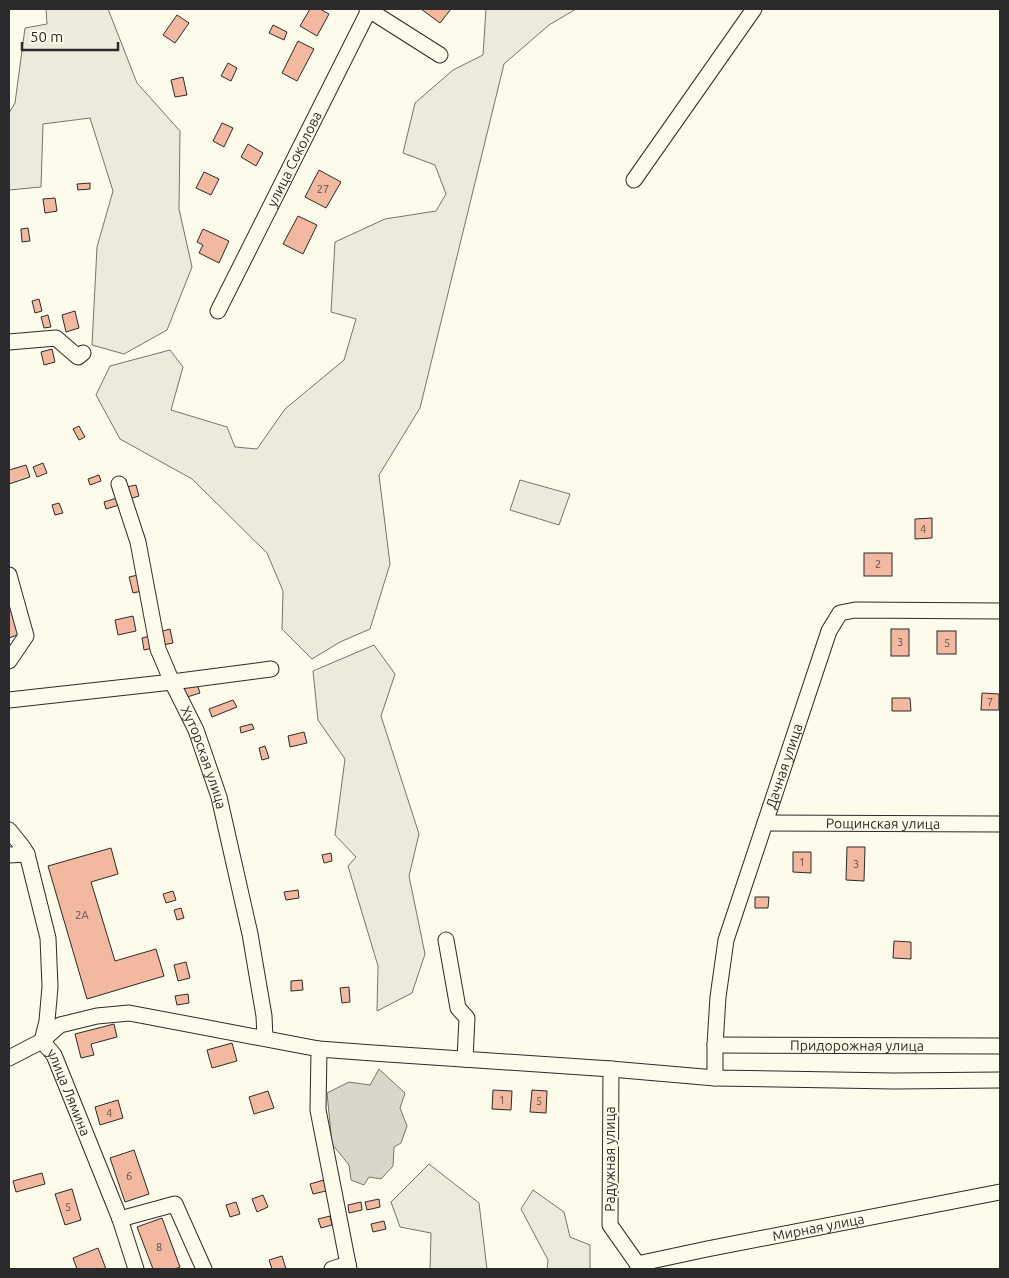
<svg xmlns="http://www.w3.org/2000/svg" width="1009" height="1278" font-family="Ubuntu,sans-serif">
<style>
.green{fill:#ecebdb;stroke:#74746e}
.water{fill:#d8d7c9;stroke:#74746e}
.building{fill:#f2b8a0;stroke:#2b2b2b}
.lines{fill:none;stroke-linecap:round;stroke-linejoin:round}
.minor-casing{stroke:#2b2b2b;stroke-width:17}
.minor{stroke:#fdfbea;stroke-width:15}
.labels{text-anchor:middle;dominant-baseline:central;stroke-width:4;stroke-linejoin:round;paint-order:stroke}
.number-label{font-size:11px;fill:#5d4e48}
.street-label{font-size:14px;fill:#2b2b2b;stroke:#fdfbea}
</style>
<rect width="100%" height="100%" fill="#fdfbea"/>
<!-- green -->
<g class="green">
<path d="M46,9H108L137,83L180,131L179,209L192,267L167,330L124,354L92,345L97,247L113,191L90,118L43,124L41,187L9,190V113L15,103L25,28L47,24Z"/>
<path d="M486,9H576L549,25L504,64L420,408L379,475L390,564L370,629L340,642L312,659L282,629L283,591L267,553L192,479L120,439L96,395L110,366L170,350L183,367L171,410L227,427L235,447L257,449L285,409L344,360L356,319L331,312L335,242L385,219L436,211L446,194L435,165L403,153L415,103L453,70L483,55Z"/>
<path d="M520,480L570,494L559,525L510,510Z"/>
<path d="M374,645L395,674L381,716L419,834L409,876L425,954L412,993L377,1011L378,966L348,866L356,857L335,835L345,759L318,720L313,671Z"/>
<path d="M429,1164L479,1203L487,1269H430L431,1233L400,1227L391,1202Z"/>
<path d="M533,1190L564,1212L570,1237L590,1245V1269H547L548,1260L521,1209Z"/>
</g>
<!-- water -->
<path class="water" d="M379,1069L405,1093L400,1108L407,1126L401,1143L394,1147L393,1166L381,1179L369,1177L364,1185L351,1180L349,1165L332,1144L327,1093L349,1082L370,1085Z"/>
<!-- building -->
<g class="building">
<path d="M310,9H320L329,14L317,36L300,26Z"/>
<path d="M421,9H451L440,23Z"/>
<path d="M177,15L189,23L175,43L163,35Z"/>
<path d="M273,25L287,32L284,40L269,33Z"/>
<path d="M298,41L314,49L297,81L282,73Z"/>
<path d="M228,63L237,68L231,81L221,76Z"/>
<path d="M183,77L187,95L175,97L171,80Z"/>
<path d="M222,123L233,128L224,147L213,141Z"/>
<path d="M248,144L263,153L256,166L241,157Z"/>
<path d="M319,170L341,182L326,208L305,197Z"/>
<path d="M204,172L219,179L211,195L196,188Z"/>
<path d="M90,183V189L78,190L77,184Z"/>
<path d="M55,198L57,211L45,213L43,199Z"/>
<path d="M298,216L317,225L303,254L283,244Z"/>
<path d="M28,228L30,241L22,242L21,229Z"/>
<path d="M203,229L229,241L219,263L199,253L203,245L197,242Z"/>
<path d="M39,299L42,311L35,313L32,301Z"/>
<path d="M75,311L79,328L66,332L62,315Z"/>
<path d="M48,315L51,327L44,328L41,317Z"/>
<path d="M52,349L55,362L44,365L41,352Z"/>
<path d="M79,426L85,437L79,440L73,429Z"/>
<path d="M43,463L47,473L37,477L33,467Z"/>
<path d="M26,465L30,477L9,484V470Z"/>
<path d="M99,475L101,481L90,485L88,479Z"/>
<path d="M136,485L139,496L129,499L126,487Z"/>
<path d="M117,498L119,505L106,509L104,502Z"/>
<path d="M59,503L63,513L55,515L52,505Z"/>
<path d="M932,518V538L915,539V519Z"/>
<rect x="864" y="553" width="28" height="23"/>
<path d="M138,575L142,591L133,593L129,577Z"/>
<path d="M9,602L20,634L9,638Z"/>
<path d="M133,616L136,631L118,635L115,620Z"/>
<path d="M170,629L173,643L163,645L159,632Z"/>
<rect x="891" y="629" width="18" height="27"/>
<rect x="937" y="631" width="19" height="23"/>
<path d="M150,636L153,648L144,650L142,638Z"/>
<path d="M197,684L200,693L184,698L181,689Z"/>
<path d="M982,693L999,694V710H981Z"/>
<path d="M892,698H910L911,711H892Z"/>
<path d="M233,700L237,707L212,717L209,709Z"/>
<path d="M252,724L254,729L241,733L240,727Z"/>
<path d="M304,732L307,743L290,747L288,736Z"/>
<path d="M265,746L269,758L262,760L259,748Z"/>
<path d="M847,847H865L864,881L846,880Z"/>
<path d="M111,848L118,874L91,882L115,961L156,949L164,976L87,999L48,866Z"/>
<path d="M793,852H811V873L793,872Z"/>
<path d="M331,853L332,861L324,863L322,855Z"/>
<path d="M298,890L299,898L286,900L284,892Z"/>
<path d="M173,891L176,900L166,903L163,894Z"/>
<path d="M755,897H769L768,908H755Z"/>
<path d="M181,908L184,918L177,920L174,910Z"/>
<path d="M894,941L911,942V959L893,958Z"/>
<path d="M186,962L190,978L178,981L174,965Z"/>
<path d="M302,980L303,990L291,991V981Z"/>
<path d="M349,987L350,1002L342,1003L340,988Z"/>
<path d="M188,994L189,1003L177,1005L175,996Z"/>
<path d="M114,1024L117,1037L91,1044L94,1055L81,1058L75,1034Z"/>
<path d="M232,1043L237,1061L212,1068L207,1050Z"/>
<path d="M493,1090L512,1091L511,1110L492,1109Z"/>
<path d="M532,1090L547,1091L546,1113L530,1112Z"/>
<path d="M268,1091L274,1108L254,1114L249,1097Z"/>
<path d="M118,1100L123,1118L100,1125L95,1107Z"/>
<path d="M134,1150L149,1194L125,1202L110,1158Z"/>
<path d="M42,1173L45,1184L16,1192L13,1181Z"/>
<path d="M324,1180L326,1191L313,1194L310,1184Z"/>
<path d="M72,1189L81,1220L65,1225L55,1194Z"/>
<path d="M263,1195L268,1207L257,1212L252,1199Z"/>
<path d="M379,1199L380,1207L367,1210L365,1202Z"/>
<path d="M236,1202L240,1214L230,1217L226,1205Z"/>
<path d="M361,1202L362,1210L349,1213L348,1205Z"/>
<path d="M330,1216L332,1225L321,1228L318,1219Z"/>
<path d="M162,1218L180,1267L175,1269H153L137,1227Z"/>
<path d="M384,1221L386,1229L373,1232L371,1224Z"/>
<path d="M98,1248L106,1269H77L73,1258Z"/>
<path d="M282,1256L286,1269H272L269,1260Z"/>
</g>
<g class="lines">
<defs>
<g id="minor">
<path d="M369,10L440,55"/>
<path d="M634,180L754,9"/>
<path id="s1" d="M218,311L369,10L367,9"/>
<path d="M9,342L56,338L78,357L83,353"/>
<path id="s2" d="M119,484L138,542L158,649L172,682L196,730L219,797L250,934L264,1016L265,1038"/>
<path d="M9,575L26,636L9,661"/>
<path d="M9,700L172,682L271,669"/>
<path id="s3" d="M765,823L1000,824"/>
<path id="s4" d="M9,830L22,846L27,854L48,938L50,987L47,1021L42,1041L54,1055L120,1219L136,1269"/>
<path d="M9,855L27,854"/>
<path d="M446,940L458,1008L467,1018L465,1059"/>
<path id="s5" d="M715,1045L1000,1046"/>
<path d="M319,1049L318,1110L349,1269"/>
<path d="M9,1058L42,1041L60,1025L97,1016L129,1013L319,1049L373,1053L611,1069L715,1078L894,1081L1000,1080"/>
<path d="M611,1069L610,1225L641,1269"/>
<path id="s6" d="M715,1078V1045L718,997L726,940L829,631L840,613L855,610L1000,611"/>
<path d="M120,1219L175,1204L204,1269"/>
<path id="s7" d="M637,1264L707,1249L1000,1192"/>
<path d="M332,1269L348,1264"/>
</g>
</defs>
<!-- minor casing -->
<use href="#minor" class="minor-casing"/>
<!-- minor -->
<use href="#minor" class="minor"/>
</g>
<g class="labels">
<!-- number labels -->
<g class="number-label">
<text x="323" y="189">27</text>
<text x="923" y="529">4</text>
<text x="878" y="564">2</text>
<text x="900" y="642">3</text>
<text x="947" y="643">5</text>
<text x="990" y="702">7</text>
<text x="802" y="862">1</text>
<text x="856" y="864">3</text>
<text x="82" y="915">2А</text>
<text x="502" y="1100">1</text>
<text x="539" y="1101">5</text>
<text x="109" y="1113">4</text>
<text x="129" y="1176">6</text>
<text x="68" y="1207">5</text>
<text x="159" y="1247">8</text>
</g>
<!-- street labels -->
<g class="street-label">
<text stroke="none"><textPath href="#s1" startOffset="170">улица Соколова</textPath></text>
<text stroke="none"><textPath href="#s2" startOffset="288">Хуторская улица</textPath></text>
<text stroke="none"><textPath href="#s6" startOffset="322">Дачная улица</textPath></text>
<text stroke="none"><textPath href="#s3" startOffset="118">Рощинская улица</textPath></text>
<text stroke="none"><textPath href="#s5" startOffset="142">Придорожная улица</textPath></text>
<text stroke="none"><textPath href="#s4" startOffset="279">улица Лямина</textPath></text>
<text transform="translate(610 1159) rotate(-90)">Радужная улица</text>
<text stroke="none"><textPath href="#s7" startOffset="185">Мирная улица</textPath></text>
</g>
</g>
<!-- border -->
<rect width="1009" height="1278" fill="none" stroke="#2b2b2b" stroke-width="20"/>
<!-- scale -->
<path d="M22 42v8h96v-8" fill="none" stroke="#2b2b2b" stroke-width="2.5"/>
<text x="30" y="42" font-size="15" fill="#2b2b2b" stroke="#fdfbea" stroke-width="4" paint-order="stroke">50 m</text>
</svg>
